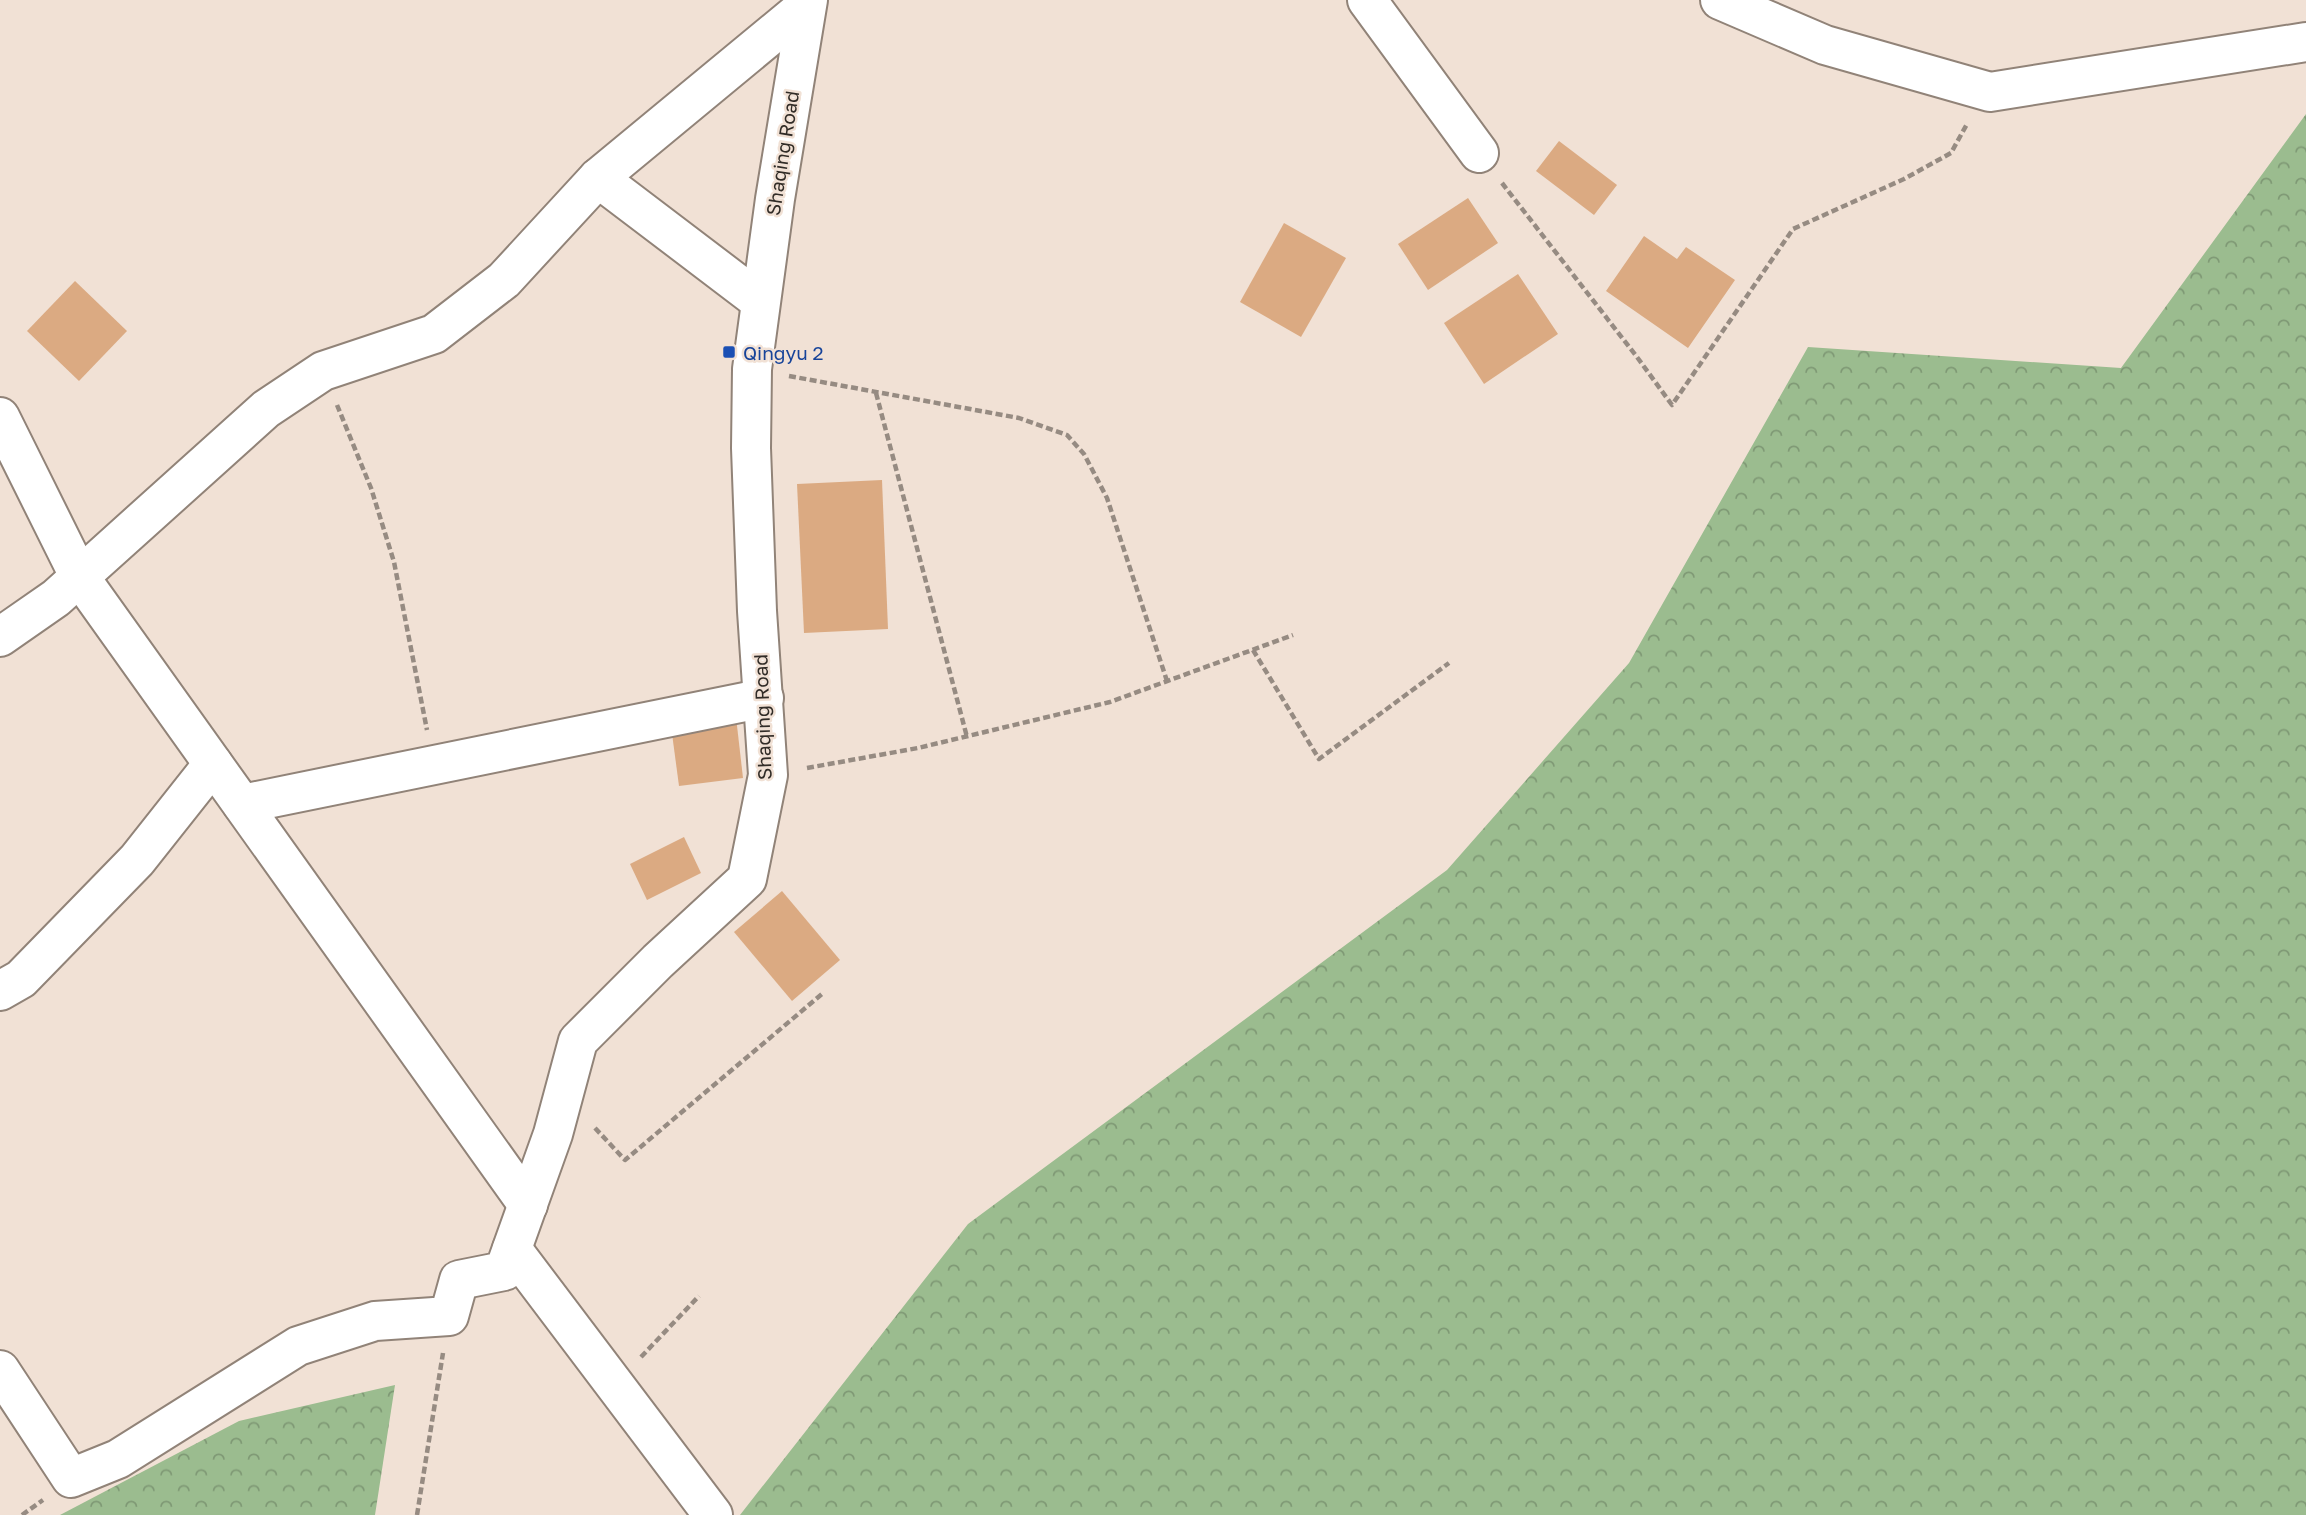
<svg xmlns="http://www.w3.org/2000/svg" width="2306" height="1515" font-family="'Golos Text',sans-serif">
<style>
.forest{fill:url(#forest-crowns)}
.building{fill:#dbaa82}
.lines{fill:none;stroke-linecap:round;stroke-linejoin:round}
.minor-casing{stroke:#918378;stroke-width:42}
.path{stroke:#968b82;stroke-width:4.5;stroke-dasharray:7 3.5;stroke-linecap:butt}
.minor{stroke:#fff;stroke-width:38}
.transit-dot{fill:#1a4fb4;stroke:#f1e1d5;stroke-width:2.5}
.labels{text-anchor:middle;dominant-baseline:central;stroke-width:5;stroke-linejoin:round;paint-order:stroke}
.street-label{font-size:19px;fill:#312c27;stroke:#f1e1d5}
.transit-label{font-size:19px;fill:#164399;stroke:#f1e1d5;text-anchor:start}
</style>
<defs>
<pattern id="forest-crowns" width="20" height="18" patternUnits="userSpaceOnUse" patternTransform="scale(1.75)"><rect width="20" height="18" fill="#9bbc8f"/><path d="M2 6a3 3 0 1 1 6 0M12 15a3 3 0 1 1 6 0" fill="none" stroke="#7f9975"/></pattern>
</defs>
<rect width="100%" height="100%" fill="#f1e1d5"/>
<!-- forest -->
<g class="forest">
<path d="M2306,114V1515H740L968,1224L1447,870L1629,663L1808,347L2121,368Z"/>
<path d="M395,1385L375,1515H60L239,1421Z"/>
</g>
<!-- building -->
<g class="building">
<path d="M1559,141L1617,185L1594,215L1536,171Z"/>
<path d="M1468,198L1498,243L1428,290L1398,244Z"/>
<path d="M1284,223L1346,258L1301,337L1240,302Z"/>
<path d="M1644,236L1677,259L1686,247L1735,280L1688,348L1606,291Z"/>
<path d="M1518,274L1558,334L1484,384L1444,323Z"/>
<path d="M75,281L127,331L79,381L27,331Z"/>
<path d="M882,480L888,629L804,633L797,484Z"/>
<path d="M736,717L743,778L679,786L671,726Z"/>
<path d="M684,837L701,873L647,900L630,864Z"/>
<path d="M782,891L840,960L792,1001L734,932Z"/>
</g>
<g class="lines">
<defs>
<g id="minor">
<path d="M1367,0L1479,153"/>
<path d="M1720,0L1825,45L1990,92L2306,42"/>
<path d="M598,178L760,301"/>
<path d="M0,417L79,576L528,1205"/>
<path d="M0,637L56,598L266,409L323,371L434,334L504,280L598,178L806,6"/>
<path d="M242,804L764,698"/>
<path d="M0,991L21,979L137,860L213,764"/>
<path d="M512,1249L713,1515"/>
<path d="M0,1370L71,1478L118,1459L298,1346L375,1321L449,1316L459,1280L504,1271L553,1134L578,1041L658,961L747,879L768,775L757,611L751,448L752,369L775,199L808,0"/>
</g>
</defs>
<!-- minor casing -->
<use href="#minor" class="minor-casing"/>
<!-- path -->
<g class="path">
<path d="M1502,183L1637,357L1672,405L1793,229L1904,179L1951,153L1967,124"/>
<path d="M789,376L1019,418L1067,435L1084,454L1107,498L1167,681"/>
<path d="M876,393L967,737"/>
<path d="M337,405L371,488L394,562L427,730"/>
<path d="M1253,650L1319,759L1449,663"/>
<path d="M807,768L918,748L1110,702L1293,635"/>
<path d="M595,1128L625,1160L822,994"/>
<path d="M641,1357L699,1296"/>
<path d="M22,1515L43,1500"/>
<path d="M417,1515L443,1353"/>
</g>
<!-- minor -->
<use href="#minor" class="minor"/>
</g>
<!-- markers -->
<rect class="transit-dot" x="722" y="345" width="14" height="14" rx="3.5"/>
<g class="labels">
<!-- street labels -->
<g class="street-label">
<text transform="translate(782 153) rotate(-81)">Shaqing Road</text>
<text transform="translate(762 717) rotate(-92)">Shaqing Road</text>
</g>
<!-- transit labels -->
<g class="transit-label">
<text x="743" y="352">Qingyu 2</text>
</g>
</g>
</svg>
